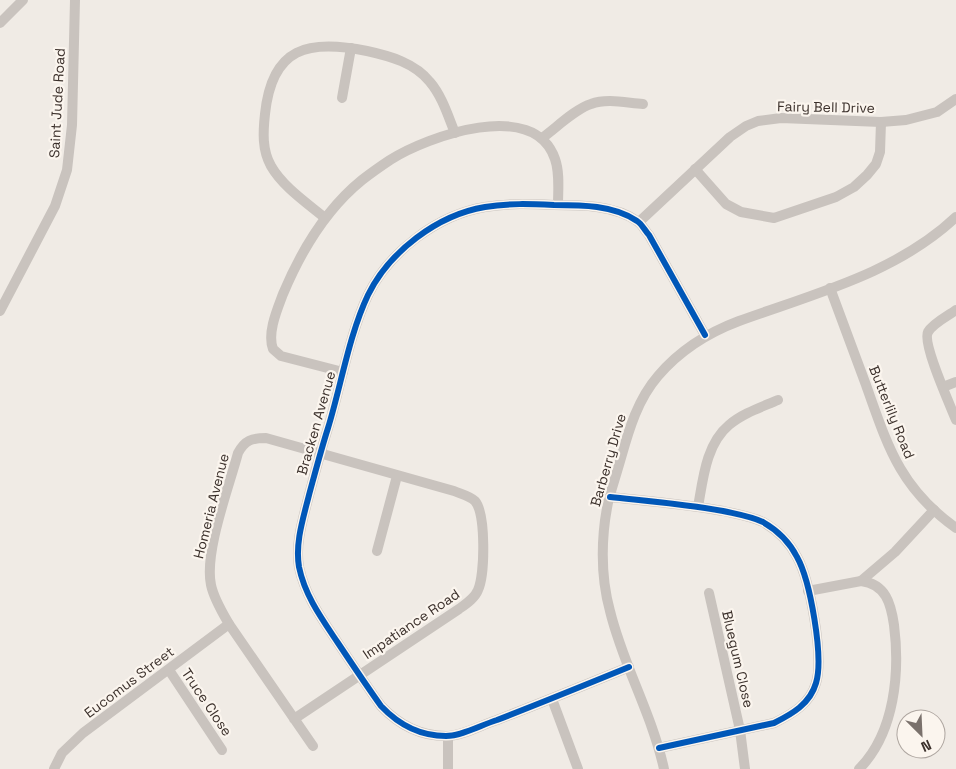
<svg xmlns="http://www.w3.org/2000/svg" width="956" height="769" font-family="'Space Grotesk',sans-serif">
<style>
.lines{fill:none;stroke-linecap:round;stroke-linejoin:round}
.minor{stroke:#c9c3be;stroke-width:10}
.cycleway-casing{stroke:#fbf5ee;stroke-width:9}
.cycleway{stroke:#0057b8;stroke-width:6}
.labels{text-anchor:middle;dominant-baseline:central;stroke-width:4.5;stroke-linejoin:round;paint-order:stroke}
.street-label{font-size:14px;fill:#3b302b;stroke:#fbf5ee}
</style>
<rect width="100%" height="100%" fill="#f0ebe5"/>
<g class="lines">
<!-- minor -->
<g class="minor">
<path d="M0,23L23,0"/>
<path d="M342,98L351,48"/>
<path d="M542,138C556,128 575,109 591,104C607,98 627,103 643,104"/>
<path d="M695,169L726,204L741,212L774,218L836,197L854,187L867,175L876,164L880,152L881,122"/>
<path d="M325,218C307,203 283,187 271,166C262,150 263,132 265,114C272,47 308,39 367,51C390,56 415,63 430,82C442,96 448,116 455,133"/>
<path d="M639,222L730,137L746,126L758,121L781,118L881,122L906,120L937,112L956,99"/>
<path d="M830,288C842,320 854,353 866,385C888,447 900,488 956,528"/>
<path d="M956,310C948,316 933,323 928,332C922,343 950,405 956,420"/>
<path d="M0,311L55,206L67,170L72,125L75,0"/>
<path d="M343,372L281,356L273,349C267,333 277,310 283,294C301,251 325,210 362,180C371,173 381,166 390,160C428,136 534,98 555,159C560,173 558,190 558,205"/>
<path d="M943,387L956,382"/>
<path d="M610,497C647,501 685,504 723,511C736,514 750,516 763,522C777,530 790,543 797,557C810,580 824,657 816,683C810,704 792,714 774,723L659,748"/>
<path d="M698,507C703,479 706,444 729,425C743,413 762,407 778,400"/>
<path d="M377,551L397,476"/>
<path d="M861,581L895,552L934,510"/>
<path d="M808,591L861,581C886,584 891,604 894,625C900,672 895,733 859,769"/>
<path d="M709,593L740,730L745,769"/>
<path d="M629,667C585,685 541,703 497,720C481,725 462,736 446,736C420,736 398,724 381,706C366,685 352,664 338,643C322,619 305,596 299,567C295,543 303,519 309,495C315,473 321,450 328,428C341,386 349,335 368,295C389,252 437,215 485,207C508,203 531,204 554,205C581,205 614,205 637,221C642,224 645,231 649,235L705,335"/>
<path d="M169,670L222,750"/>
<path d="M552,699L578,769"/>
<path d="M294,719L459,609C466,604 475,598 478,590C485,575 486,514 475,501C470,496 461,494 454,491L266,438C252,438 245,440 238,453C229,487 204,552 211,585C214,599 222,612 229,624L313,746"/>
<path d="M448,736V769"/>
<path d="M54,769L62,753L83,733L229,624"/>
<path d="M664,769C652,714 623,665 610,611C600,575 601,534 609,498C613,485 617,472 621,458C629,429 638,399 658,376C680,350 707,333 739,321C813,294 897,273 956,217"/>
</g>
<defs>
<g id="cycleway">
<path d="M610,497C647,501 685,504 723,511C736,514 750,516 763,522C777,530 790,543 797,557C810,580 824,657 816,683C810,704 792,714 774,723L659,748"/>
<path d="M629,667C585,685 541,703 497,720C481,725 462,736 446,736C420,736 398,724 381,706C366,685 352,664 338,643C322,619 305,596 299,567C295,543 303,519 309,495C315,473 321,450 328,428C341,386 349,335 368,295C389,252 437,215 485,207C508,203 531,204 554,205C581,205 614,205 637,221C642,224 645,231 649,235L705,335"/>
</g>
</defs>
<!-- cycleway casing -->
<use href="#cycleway" class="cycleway-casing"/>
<!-- cycleway -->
<use href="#cycleway" class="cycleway"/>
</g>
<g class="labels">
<!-- street labels -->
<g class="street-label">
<text transform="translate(57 103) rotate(-87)">Saint Jude Road</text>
<text transform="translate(826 107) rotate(1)">Fairy Bell Drive</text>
<text transform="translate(892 412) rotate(68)">Butterlily Road</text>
<text transform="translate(316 423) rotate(-74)">Bracken Avenue</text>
<text transform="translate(608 460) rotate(-74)">Barberry Drive</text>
<text transform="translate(211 506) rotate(-76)">Homeria Avenue</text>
<text transform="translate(411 624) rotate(-34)">Impatiance Road</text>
<text transform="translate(738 659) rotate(77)">Bluegum Close</text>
<text transform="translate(129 682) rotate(-37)">Eucomus Street</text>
<text transform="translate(207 702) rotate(56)">Truce Close</text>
</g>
</g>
<!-- north arrow -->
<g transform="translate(921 734) rotate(156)"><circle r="24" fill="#fbf5ee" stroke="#aea6a0"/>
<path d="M0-4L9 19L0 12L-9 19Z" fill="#7a716c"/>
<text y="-8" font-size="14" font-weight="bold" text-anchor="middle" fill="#3b302b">N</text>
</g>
</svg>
